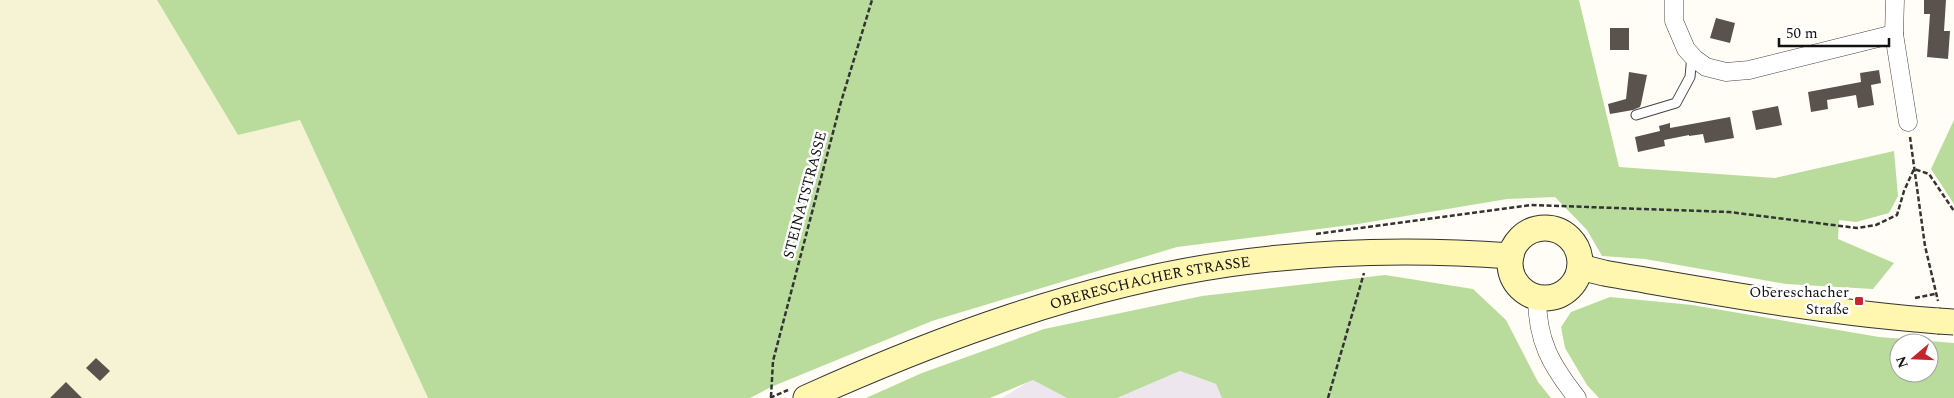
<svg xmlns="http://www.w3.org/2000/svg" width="1954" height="398" font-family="Spectral,serif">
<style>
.industrial{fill:#eee6ef}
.farmland{fill:#f6f3d4}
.forest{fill:#b9dc9c;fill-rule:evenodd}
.building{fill:#5a524d}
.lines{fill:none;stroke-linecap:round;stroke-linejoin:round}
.service-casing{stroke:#444;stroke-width:11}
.minor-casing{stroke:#444;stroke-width:19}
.secondary-casing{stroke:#333;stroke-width:27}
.path{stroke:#333;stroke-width:2.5;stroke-dasharray:5 2.5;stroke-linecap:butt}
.service{stroke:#fff;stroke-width:9}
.minor{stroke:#fff;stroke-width:18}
.secondary{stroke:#fff6b0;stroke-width:25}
.secondary-bridge-casing{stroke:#333;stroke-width:27;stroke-linecap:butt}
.secondary-bridge{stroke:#fff6b0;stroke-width:25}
.poi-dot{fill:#c4262e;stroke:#fff;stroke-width:2}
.labels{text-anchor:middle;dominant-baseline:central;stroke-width:5;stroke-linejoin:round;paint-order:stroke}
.street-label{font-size:15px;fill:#111;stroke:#fff}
.poi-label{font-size:15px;fill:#111;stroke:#fff;text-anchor:end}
</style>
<rect width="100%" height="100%" fill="#fffdf5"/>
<!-- industrial -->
<g class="industrial">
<path d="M1180,371L1216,384L1222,398H1117Z"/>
<path d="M1033,379L1067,398H1002Z"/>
</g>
<!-- farmland -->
<path class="farmland" d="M0,0H157L238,135L300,120L428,398H0Z"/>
<!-- forest -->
<g class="forest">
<path d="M157,0H1579L1619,167L1775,178L1894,151L1898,196L1889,213L1856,222L1839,220L1838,239L1894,263L1873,289L1786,284L1645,259L1602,256L1587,230L1555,197L1507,199L1358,224L1177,247L932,321L771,387L750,398H428L300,120L238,135Z"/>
<path d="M1954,120V204L1931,169Z"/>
<path d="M1385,275L1473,289L1506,320L1538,382L1551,398H1222L1216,384L1180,371L1117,398H1067L1033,380L990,398H866L922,373L1044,329L1202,296Z"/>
<path d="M1610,297L1692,305L1879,337L1954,343V398H1599L1587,385L1565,348L1561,327L1571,312ZM1899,343H1929V373H1899Z"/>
</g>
<!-- building -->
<g class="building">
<path d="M1924,0H1946L1944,31H1950L1948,59L1927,57L1930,14H1924Z"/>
<path d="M1716,18L1735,23L1730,43L1710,38Z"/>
<rect x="1610" y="28" width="19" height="22"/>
<path d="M1879,70L1881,83L1871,85L1874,105L1858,108L1856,95L1827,100L1828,109L1811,112L1808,92L1861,82L1860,73Z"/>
<path d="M1629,72L1647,75L1641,104L1640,107L1633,110L1610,114L1608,104L1626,99Z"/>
<path d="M1778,106L1782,125L1756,130L1752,111Z"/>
<path d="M1730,117L1734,138L1705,143L1703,134L1689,136V135L1664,140L1665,146L1638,152L1635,137L1660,131L1659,126L1670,123V128Z"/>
<path d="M96,358L110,371L100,381L86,368Z"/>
<path d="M66,382L82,398H50Z"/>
</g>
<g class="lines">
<defs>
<path id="service" d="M1636,115L1676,103L1690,77L1692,55"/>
<g id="minor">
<path d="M1674,0V21L1686,49L1695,59L1706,67L1726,72L1749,70L1894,34"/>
<path d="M1895,0L1894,34L1908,122"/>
<path d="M1537,297C1537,341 1551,365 1577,398"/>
</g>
<g id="secondary">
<circle cx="1545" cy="263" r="35"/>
<path d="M1580,267L1604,273C1715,292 1826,313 1938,321"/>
<path id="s1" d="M806,398C939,338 1083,285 1229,264C1321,251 1417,249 1511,256"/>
</g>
</defs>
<!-- service casing -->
<use href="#service" class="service-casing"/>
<!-- minor casing -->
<use href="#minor" class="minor-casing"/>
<!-- secondary casing -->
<use href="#secondary" class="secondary-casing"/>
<!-- path -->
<g class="path">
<path d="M1910,137L1925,246L1938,301"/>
<path d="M1316,234L1531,205L1729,212L1857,228L1876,225L1897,215L1904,191L1914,169L1929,174L1954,211"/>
<path d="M1915,298L1935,294"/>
<path d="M771,397L773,361L841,102L872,0"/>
<path d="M770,398L788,390"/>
<path d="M1328,398L1364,273"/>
</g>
<!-- service -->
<use href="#service" class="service"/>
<!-- minor -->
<use href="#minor" class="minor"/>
<!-- secondary -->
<use href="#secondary" class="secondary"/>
<defs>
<path id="secondary-bridge" d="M1938,321L1954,322"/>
</defs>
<!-- secondary-bridge casing -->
<use href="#secondary-bridge" class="secondary-bridge-casing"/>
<!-- secondary-bridge -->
<use href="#secondary-bridge" class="secondary-bridge"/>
</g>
<!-- markers -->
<rect class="poi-dot" x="1854" y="296" width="10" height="10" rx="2.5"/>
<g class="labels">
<!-- street labels -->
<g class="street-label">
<text transform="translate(805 195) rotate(-75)">STEINATSTRASSE</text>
<text stroke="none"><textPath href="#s1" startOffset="364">OBERESCHACHER STRASSE</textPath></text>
</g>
<!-- poi labels -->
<g class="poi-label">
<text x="1849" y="292">Obereschacher<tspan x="1849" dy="17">Straße</tspan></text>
</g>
</g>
<!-- north arrow -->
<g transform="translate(1914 358) rotate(251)"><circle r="24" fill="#ffffff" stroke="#a0a0a0"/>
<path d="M0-4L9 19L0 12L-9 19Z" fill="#c4262e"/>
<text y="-8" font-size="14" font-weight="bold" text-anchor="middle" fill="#111111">N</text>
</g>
<!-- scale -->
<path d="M1779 38v8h110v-8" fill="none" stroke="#111111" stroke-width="2.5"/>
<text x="1786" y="38" font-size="15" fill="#111111" stroke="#ffffff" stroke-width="4" paint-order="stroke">50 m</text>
</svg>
